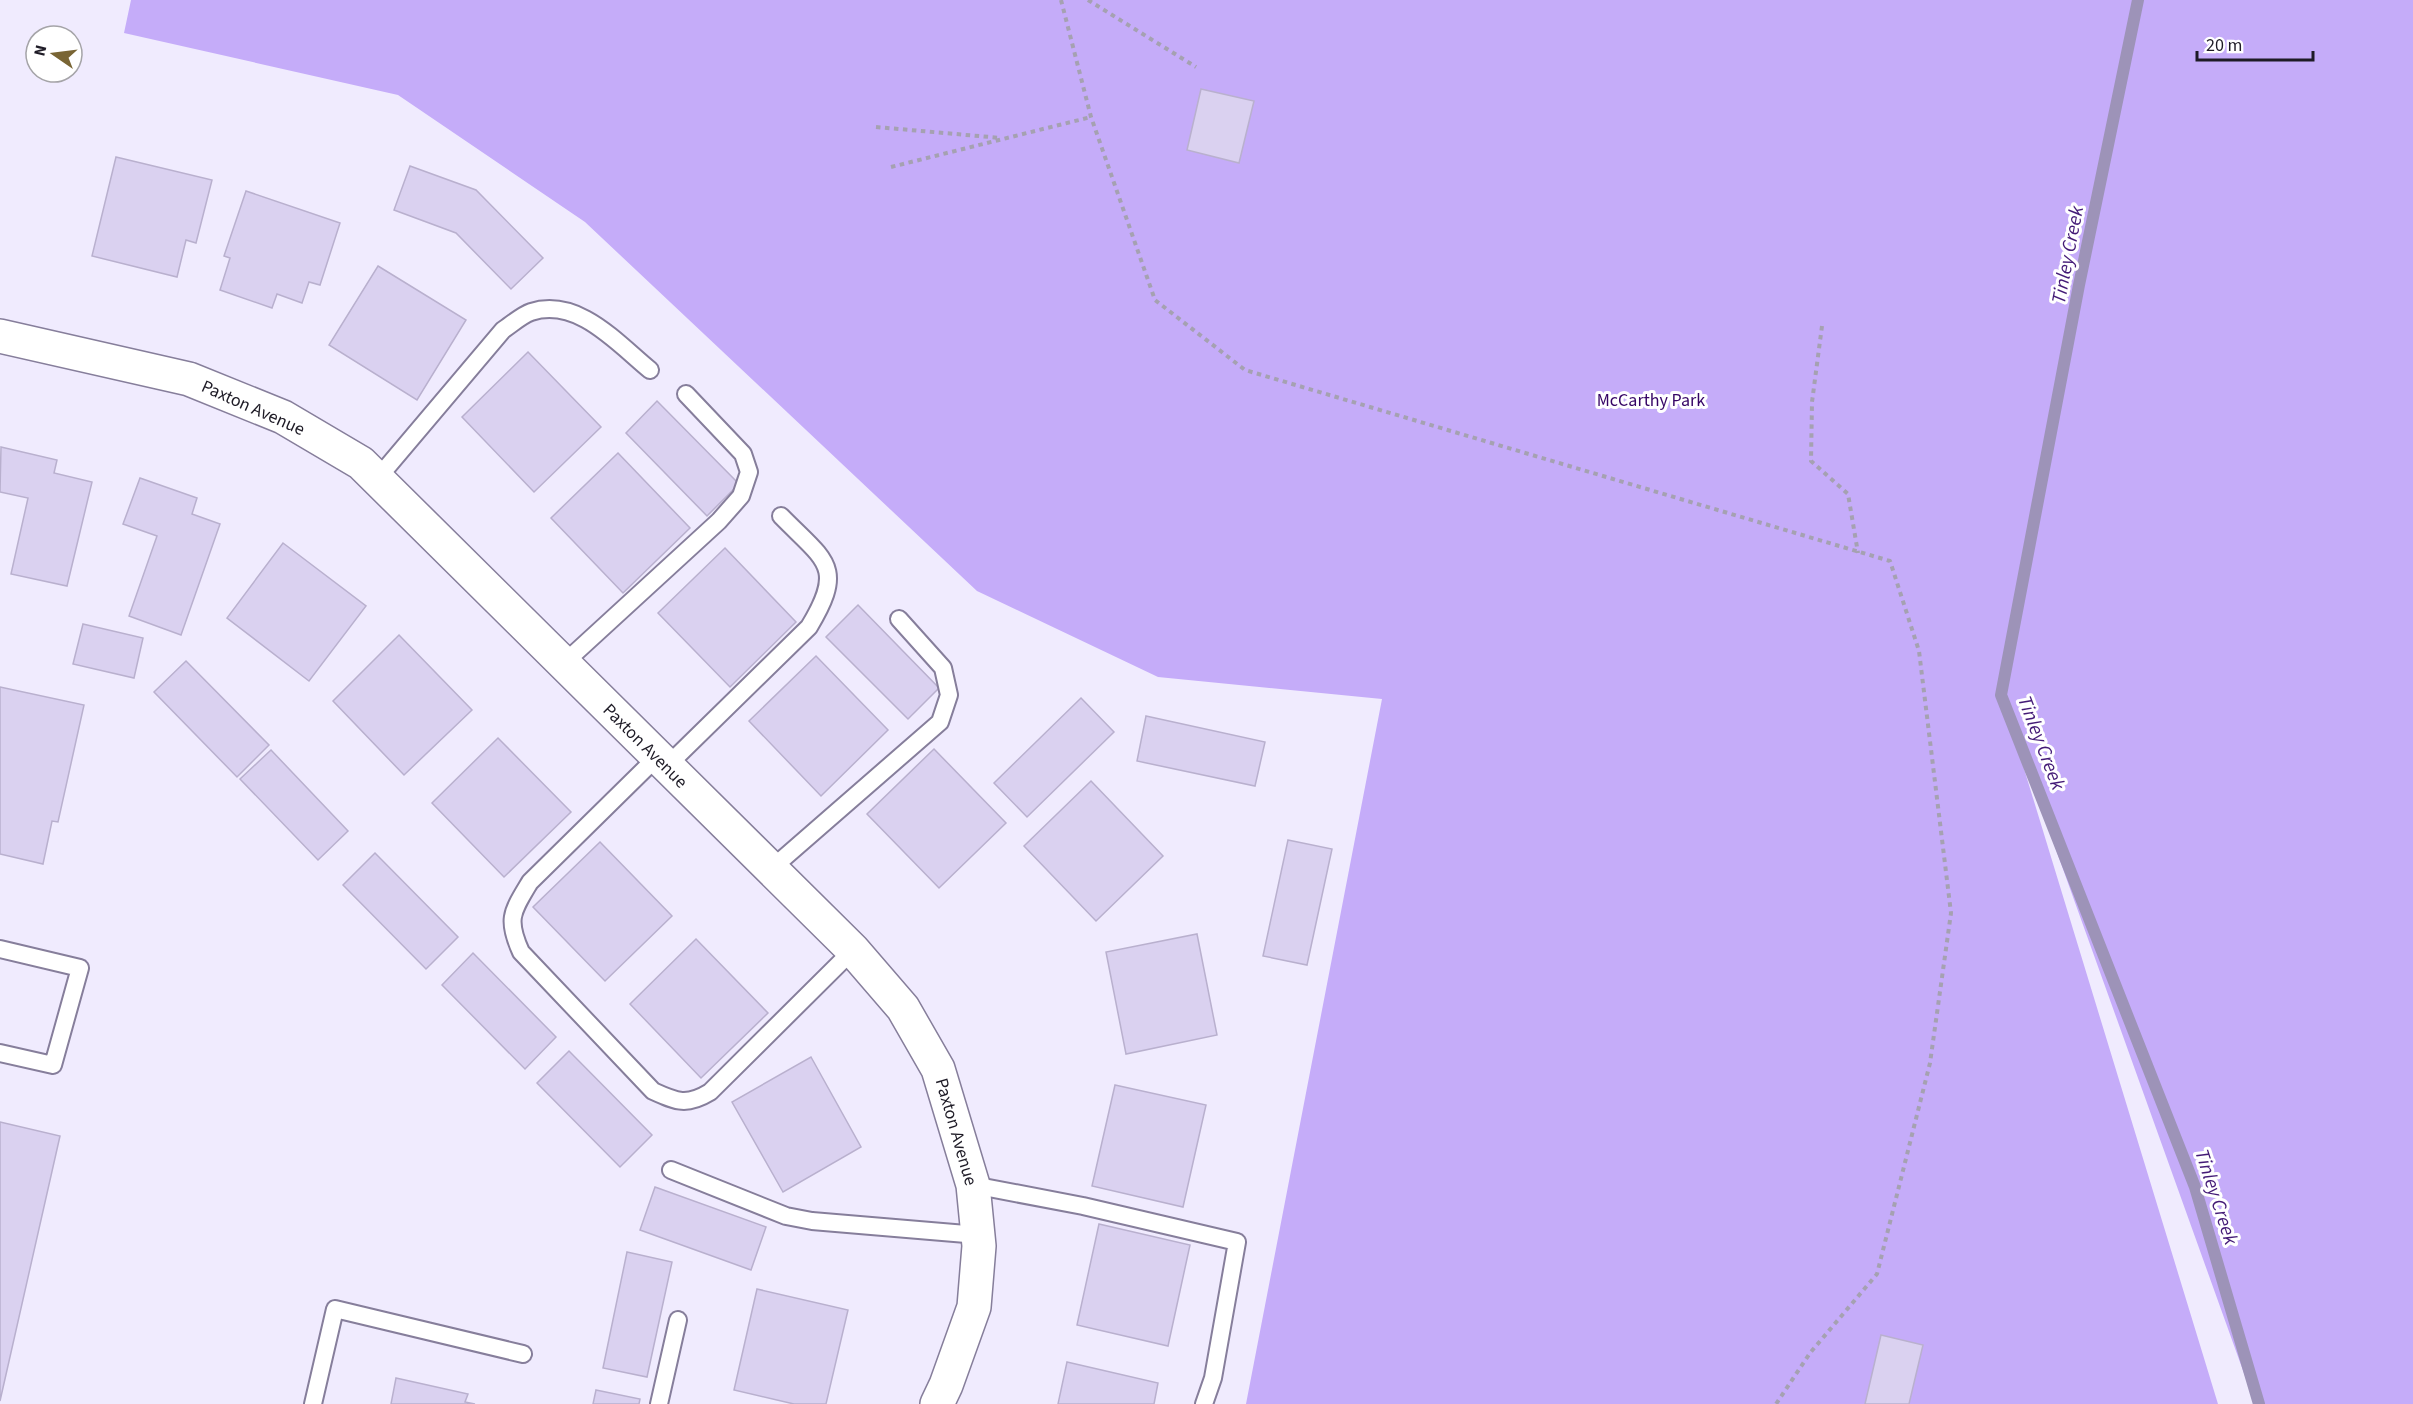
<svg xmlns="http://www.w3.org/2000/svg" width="2413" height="1404" font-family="'Source Sans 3',sans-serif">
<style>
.green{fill:#c5acf9}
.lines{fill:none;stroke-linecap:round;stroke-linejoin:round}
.stream{stroke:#9d93b8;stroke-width:12}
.building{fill:#dad1f0;stroke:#b9b0ce;stroke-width:1.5}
.lane-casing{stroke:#867e9b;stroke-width:20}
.street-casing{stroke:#867e9b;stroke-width:36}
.path{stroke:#a5a1b1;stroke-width:4;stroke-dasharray:4.5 4.5;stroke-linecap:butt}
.lane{stroke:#fff;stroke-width:16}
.street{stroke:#fff;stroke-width:33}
.labels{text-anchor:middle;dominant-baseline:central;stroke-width:6;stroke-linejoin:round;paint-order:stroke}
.park-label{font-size:18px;fill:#350465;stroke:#fff}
.street-label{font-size:18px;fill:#1e1b26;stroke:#fff}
.water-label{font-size:20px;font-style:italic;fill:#431a76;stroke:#fff}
</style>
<rect width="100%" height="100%" fill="#f0ebfe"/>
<!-- green -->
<path class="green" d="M131,0H2413V1404H2255L2007,713L2218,1404H1246L1382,699L1158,677L977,591L585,222L398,95L124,33Z"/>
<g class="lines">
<!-- stream -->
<path class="stream" d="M2138,0L2079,285L2001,695L2195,1187L2259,1404"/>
</g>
<!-- building -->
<g class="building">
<path d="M1201,89L1254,101L1239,163L1187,150Z"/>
<path d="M116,157L212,180L196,243L186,240L177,277L92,256Z"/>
<path d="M410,166L476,190L543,258L511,289L456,233L394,210Z"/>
<path d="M246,191L340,223L320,285L309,282L302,303L277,294L272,308L220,290L230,258L224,256Z"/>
<path d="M378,266L466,320L417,400L329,345Z"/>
<path d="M528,352L601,427L534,492L462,417Z"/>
<path d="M657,401L739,484L707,516L626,433Z"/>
<path d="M1,447L57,460L54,473L92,482L67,586L11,574L28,498L0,492Z"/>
<path d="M618,453L690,528L623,593L551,518Z"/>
<path d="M140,478L197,498L192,514L220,524L181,635L129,616L157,536L123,524Z"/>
<path d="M283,543L366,606L309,681L227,618Z"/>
<path d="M725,548L796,622L730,687L658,613Z"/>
<path d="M858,605L939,688L908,719L826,637Z"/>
<path d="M83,624L143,638L134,678L73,664Z"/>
<path d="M399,635L472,710L404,775L333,701Z"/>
<path d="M816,656L888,730L821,796L749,721Z"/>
<path d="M186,661L269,745L237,777L154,692Z"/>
<path d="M0,687L84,705L58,822L52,821L43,864L0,854Z"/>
<path d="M1081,698L1114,732L1027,817L994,783Z"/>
<path d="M1146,716L1265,742L1255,786L1137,761Z"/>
<path d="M498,738L571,812L504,877L432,803Z"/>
<path d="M934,749L1006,823L939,888L867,814Z"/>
<path d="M271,750L348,831L318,860L240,779Z"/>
<path d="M1091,781L1163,856L1096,921L1024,846Z"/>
<path d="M1288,840L1332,849L1307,965L1263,956Z"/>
<path d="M600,842L672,916L605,981L533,907Z"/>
<path d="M375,853L458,937L426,969L343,885Z"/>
<path d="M1197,934L1217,1035L1126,1054L1106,952Z"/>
<path d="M696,939L768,1013L701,1078L630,1004Z"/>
<path d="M473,953L556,1037L525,1069L442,985Z"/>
<path d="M569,1051L652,1135L620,1167L537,1083Z"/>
<path d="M811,1057L861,1147L783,1192L732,1102Z"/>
<path d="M1115,1085L1206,1105L1183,1207L1092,1186Z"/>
<path d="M0,1122L60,1136L0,1401Z"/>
<path d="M655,1187L766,1227L751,1270L640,1230Z"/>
<path d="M1099,1224L1190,1245L1168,1346L1077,1325Z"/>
<path d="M627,1252L672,1262L647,1377L603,1368Z"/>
<path d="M757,1289L848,1310L826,1404H794L734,1390Z"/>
<path d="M1881,1335L1923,1345L1909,1404H1865Z"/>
<path d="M1067,1362L1158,1383L1154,1404H1058Z"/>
<path d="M396,1378L468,1394L465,1402L475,1404H391Z"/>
<path d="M596,1390L640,1399L639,1404H593Z"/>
</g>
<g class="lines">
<defs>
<g id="lane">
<path d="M377,479L503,330C512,324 522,315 531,312C578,297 617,343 650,370"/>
<path d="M563,664L719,521L741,496L749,472L743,454L686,394"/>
<path d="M656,758L530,882C512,912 506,919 521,952L653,1091C677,1102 687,1106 710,1092L853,950"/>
<path d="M666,767L809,627C846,566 825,561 781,516"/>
<path d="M770,870L940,722L949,695L943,668L899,619"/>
<path d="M0,949L80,968L53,1065L0,1053"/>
<path d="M671,1170L786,1216L812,1221L978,1235"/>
<path d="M973,1185L1083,1206L1237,1242L1213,1378L1204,1404"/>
<path d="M313,1404L335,1309L523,1354"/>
<path d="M659,1404L678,1320"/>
</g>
<path id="street" d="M0,336L189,379L283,417L361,463L853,950L903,1008L938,1069L973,1185L979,1246L974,1307L946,1385L937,1404"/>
</defs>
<!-- lane casing -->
<use href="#lane" class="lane-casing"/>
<!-- street casing -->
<use href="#street" class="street-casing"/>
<!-- path -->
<g class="path">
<path d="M1061,0L1091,117L1155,300L1245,370L1890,561L1919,651L1951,913L1930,1063L1877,1274L1810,1353L1776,1404"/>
<path d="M1088,0L1196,67"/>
<path d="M876,127L1001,138"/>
<path d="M891,167L1091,117"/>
<path d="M1822,326L1812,402L1811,461L1848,494L1858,553"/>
</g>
<!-- lane -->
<use href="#lane" class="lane"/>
<!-- street -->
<use href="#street" class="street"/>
</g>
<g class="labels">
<!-- park labels -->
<g class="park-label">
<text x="1651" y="400">McCarthy Park</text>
</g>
<!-- street labels -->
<g class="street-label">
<text transform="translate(253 408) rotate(24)">Paxton Avenue</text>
<text transform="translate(645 746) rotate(45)">Paxton Avenue</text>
<text transform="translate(956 1132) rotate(74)">Paxton Avenue</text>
</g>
<!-- water labels -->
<g class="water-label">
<text transform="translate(2068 255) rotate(-79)">Tinley Creek</text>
<text transform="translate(2041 743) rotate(69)">Tinley Creek</text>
<text transform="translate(2216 1197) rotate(72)">Tinley Creek</text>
</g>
</g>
<!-- north arrow -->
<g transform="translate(54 54) rotate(284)"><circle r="28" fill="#ffffff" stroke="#a5a4a8" stroke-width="1.5"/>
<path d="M0-4.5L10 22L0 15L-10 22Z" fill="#796534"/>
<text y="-9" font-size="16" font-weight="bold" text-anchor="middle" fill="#1e1b26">N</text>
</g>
<!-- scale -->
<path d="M2197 51v9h116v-9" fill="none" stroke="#1e1b26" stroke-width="3"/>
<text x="2206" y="51" font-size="18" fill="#1e1b26" stroke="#ffffff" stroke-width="4.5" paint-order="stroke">20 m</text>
</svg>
